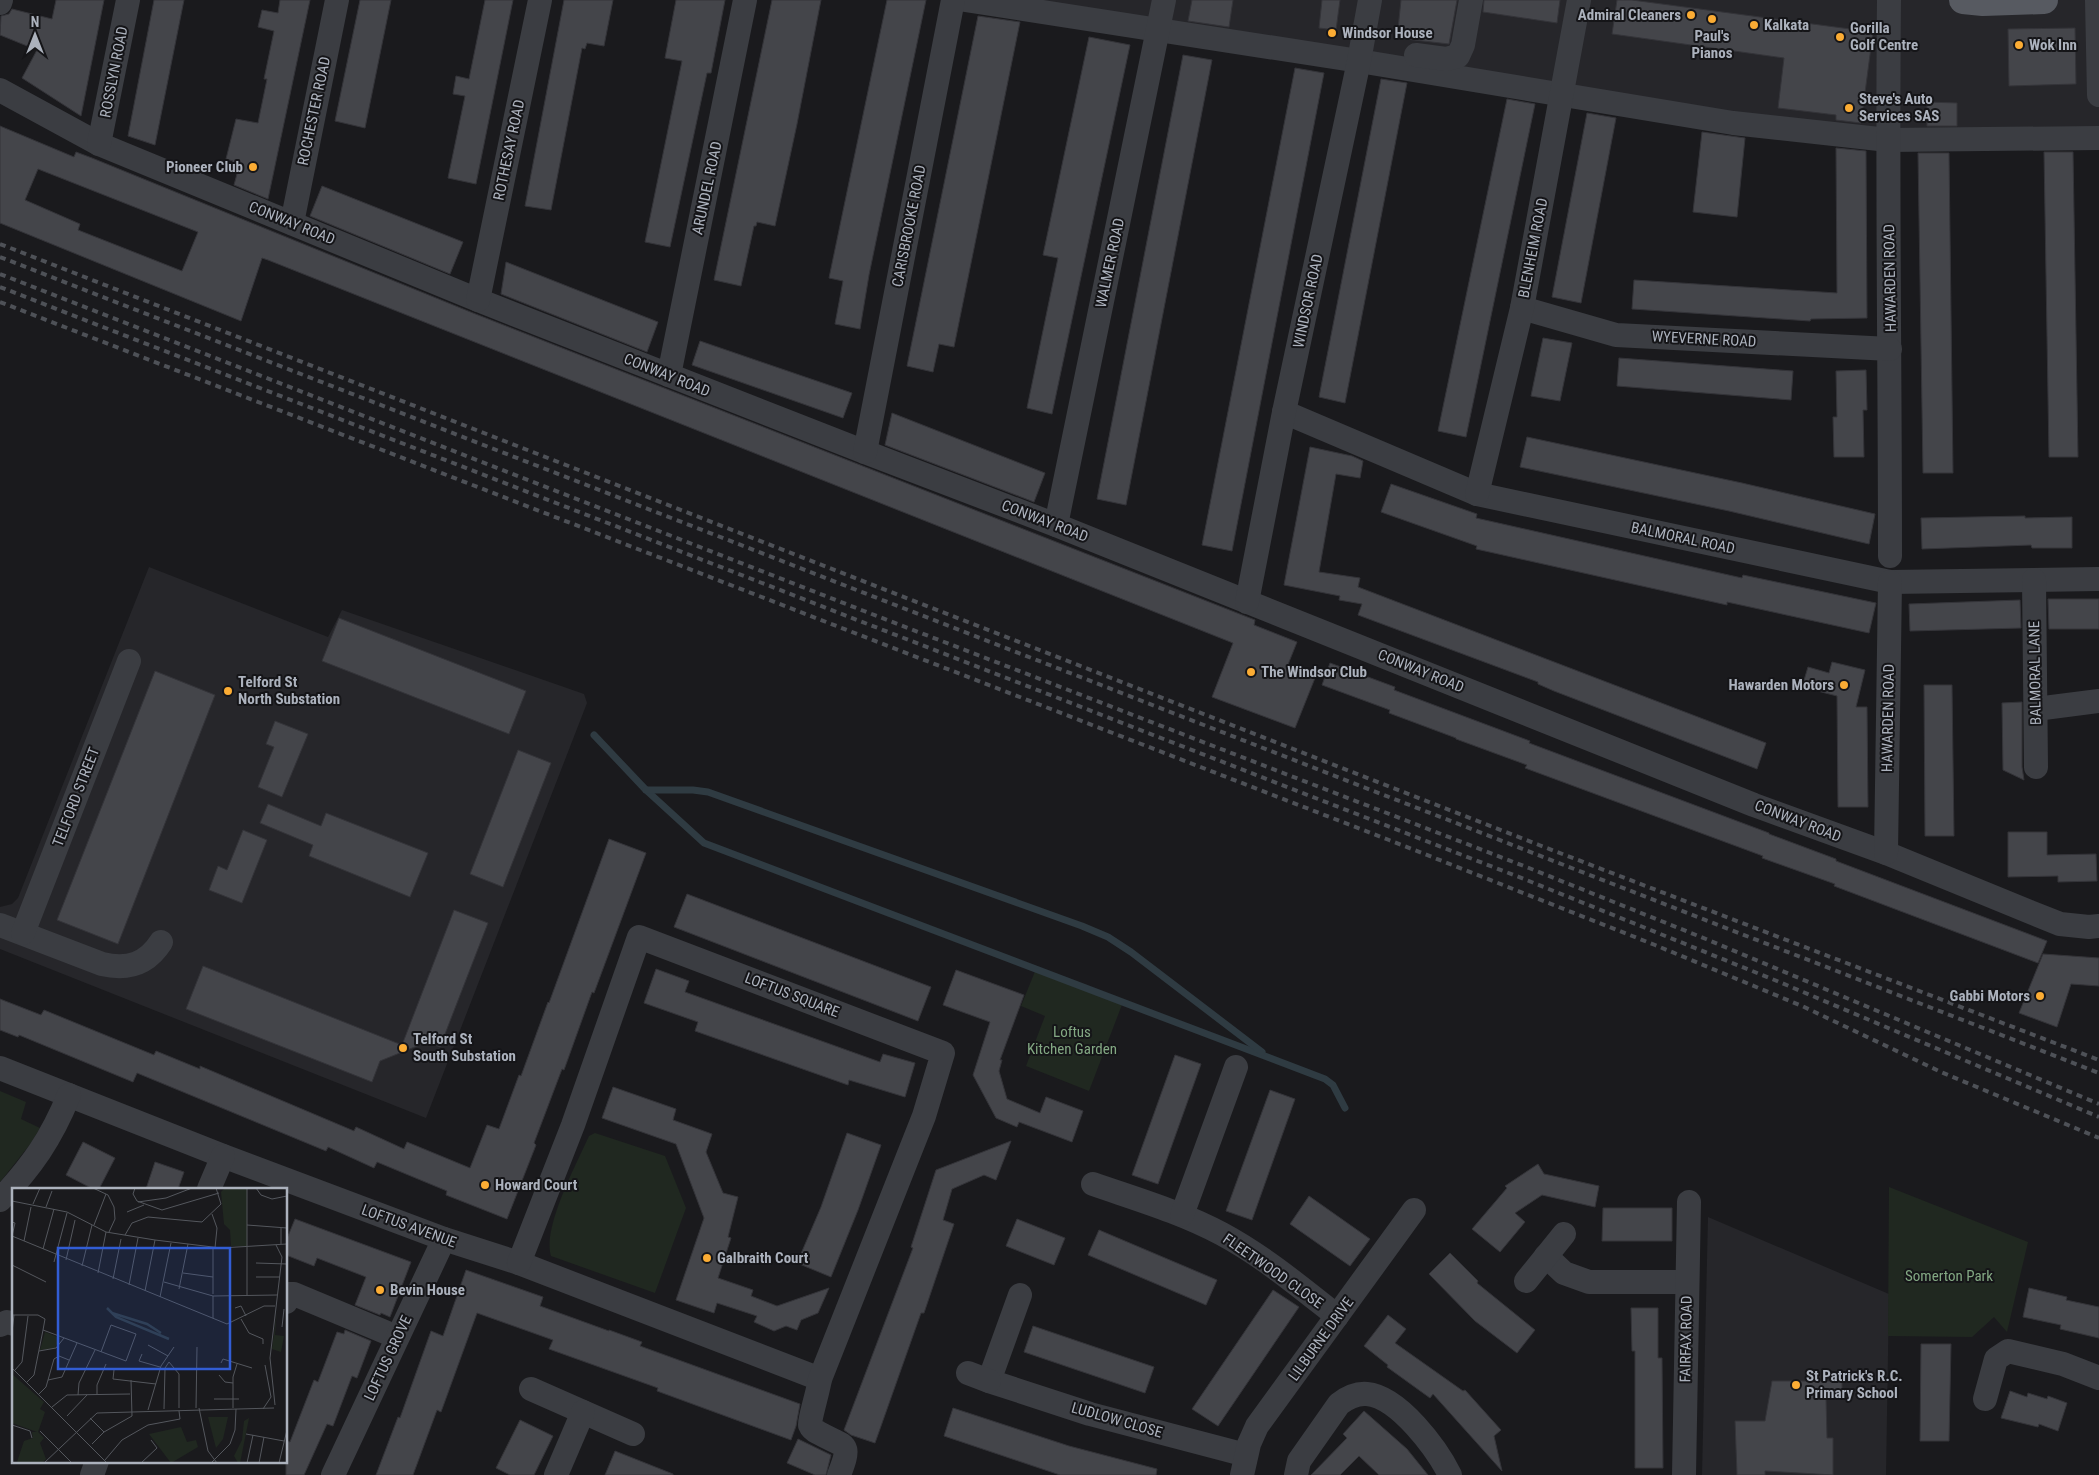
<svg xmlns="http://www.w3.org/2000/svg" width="2099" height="1475" font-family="'Roboto Condensed',sans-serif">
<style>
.built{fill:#26262a}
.green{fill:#202820}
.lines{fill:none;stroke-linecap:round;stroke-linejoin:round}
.stream{stroke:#2f3b42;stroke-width:7}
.building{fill:#44454a;stroke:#343439;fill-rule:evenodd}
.minor{stroke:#3b3d42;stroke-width:24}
.major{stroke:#575a61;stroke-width:28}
.rail{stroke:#4e5157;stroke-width:4;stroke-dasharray:6 5;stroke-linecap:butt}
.poi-dot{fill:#fbac34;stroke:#151518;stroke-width:2}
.labels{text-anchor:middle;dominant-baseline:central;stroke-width:4;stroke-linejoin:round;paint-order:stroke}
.poi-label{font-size:15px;font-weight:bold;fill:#acb2bd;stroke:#151518;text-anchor:start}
.street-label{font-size:15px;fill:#acb2bd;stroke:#151518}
.park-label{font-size:15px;fill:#83a883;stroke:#151518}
.inset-river{fill:none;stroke:#2f3b42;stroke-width:2.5}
.inset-road{fill:none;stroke:#54575d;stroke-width:1}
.view{fill:#325dd4;fill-opacity:0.15;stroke:#325dd4;stroke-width:2.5}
.inset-edge{fill:none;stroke:#acb2bd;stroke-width:2.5}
</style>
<rect width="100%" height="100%" fill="#1a1a1d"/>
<!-- built -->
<g class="built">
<path d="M965,0H2099V138L1888,140Z"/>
<path d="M149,567L328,637L342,610L584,694L587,703L426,1118L0,949V907L12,904L18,898Z"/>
<path d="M1708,1217L1889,1294L1886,1475H1702Z"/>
</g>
<!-- green -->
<g class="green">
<path d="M1036,969L1123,1002L1089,1091L1026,1066L1045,1016L1021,1006Z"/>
<path d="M0,1091L26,1102L21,1119L40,1128L31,1143L0,1182Z"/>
<path d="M595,1133L665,1156L686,1208L655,1293L551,1256C542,1228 577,1163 589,1136Z"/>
<path d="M1889,1187L2028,1242L2007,1332L1994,1317L1972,1337L1888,1336Z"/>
</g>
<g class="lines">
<!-- stream -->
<g class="stream">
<path d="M594,735L646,790L704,843L1325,1079L1333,1085L1345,1108"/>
<path d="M646,790H693L708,792L1082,926L1108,937L1131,952L1262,1052"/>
</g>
</g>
<!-- building -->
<g class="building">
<path d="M56,0H104L81,116L22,78L37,50L0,35L1,16L9,14L12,9L52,19Z"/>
<path d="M154,0H184L155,145L128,136Z"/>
<path d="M280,0H310L268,199L234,185L237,174L230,172L233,161L226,159L236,119L258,123L267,79H264L274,31L258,27L262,10L278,13Z"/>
<path d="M360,0H391L365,128L335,121Z"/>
<path d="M485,0H513L476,184L448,178L465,96L453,94L456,76L469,79Z"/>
<path d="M564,0H613L604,46L587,43L585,49L582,48L551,210L525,206Z"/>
<path d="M676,0H725L711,73H707L670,247L645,242L682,61L665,58Z"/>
<path d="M772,0H821L797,124L775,226L757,222L756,226H754L741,286L714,280Z"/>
<path d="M887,0H926L869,275L860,329L835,324L843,281L829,278Z"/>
<path d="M1192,0H1233L1229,27L1188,21Z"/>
<path d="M1322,0H1340L1336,30L1319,28Z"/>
<path d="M1401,0H1457L1449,44L1397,38Z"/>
<path d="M1484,0H1560L1557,23L1483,12Z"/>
<path d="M1617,0H1632L1873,32L1861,123L1836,120V115L1778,108L1784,58L1612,34Z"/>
<path d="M978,16L1020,22L954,347L939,344L933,372L907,366Z"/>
<path d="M2075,28L2076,84L2009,86L2008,29Z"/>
<path d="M1089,37L1130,45L1052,414L1027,408L1058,258L1043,255Z"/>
<path d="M1183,55L1212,60L1126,505L1097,499Z"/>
<path d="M1295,68L1324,73L1232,551L1202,545Z"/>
<path d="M1381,79L1407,83L1345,403L1319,397Z"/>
<path d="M1507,99L1535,104L1466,437L1438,431Z"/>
<path d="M1927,102L1957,103V126H1927Z"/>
<path d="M1587,113L1616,118L1581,303L1552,297Z"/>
<path d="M0,126L74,157L76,152L92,158L473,313L1255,620L1254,625L1297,642L1287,667L1315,678L1295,728L1212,697L1233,643L268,260L262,258L241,321L0,223ZM38,169L198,232L182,271L78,230L80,224L25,200Z"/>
<path d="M1702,132L1745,138L1737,217L1693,212Z"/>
<path d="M1836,148L1866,151L1867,318L1811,319L1810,321L1632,309L1634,280L1837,293Z"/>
<path d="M2044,152H2073L2078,457H2049Z"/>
<path d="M1918,153H1949L1953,473H1923Z"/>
<path d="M322,186L463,242L450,274L310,216Z"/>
<path d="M506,262L658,322L647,352L501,294Z"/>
<path d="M1543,338L1572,343L1560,401L1531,396Z"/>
<path d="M700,341L852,393L843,418L692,365Z"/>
<path d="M1619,358L1793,371L1791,400L1617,386Z"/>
<path d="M1866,370L1867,410H1863L1864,457H1834L1833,417H1837L1836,371Z"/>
<path d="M892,413L1045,473L1034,502L885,445Z"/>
<path d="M1527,437L1742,483L1875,514L1869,544L1729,511L1520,467Z"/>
<path d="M1310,447L1352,456L1363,461L1360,478L1336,474L1319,572L1360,578L1358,587L1766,743L1757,769L1554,691L1538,684V682L1358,615L1362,604L1339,600L1340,596L1284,585Z"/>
<path d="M1391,484L1477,514L1476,518L1742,578L1743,575L1876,603L1869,633L1727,602V605L1476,549L1477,546L1381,512Z"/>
<path d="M2025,516V518L2072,517V548H2032L2031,545L1922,549L1921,518Z"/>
<path d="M2048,599H2099V629H2049Z"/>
<path d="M2020,600L2021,628L1910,631L1909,604Z"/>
<path d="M339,618L526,691L509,734L322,661Z"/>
<path d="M1832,662L1865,670L1856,707H1867L1868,807H1838L1837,696L1802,687L1808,667L1829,673Z"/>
<path d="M1330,663L1395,687L1394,690L1530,741L1529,743L1769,833V834L1836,859V861L2047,941L2038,963L1834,886L1835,884L1762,858L1763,856L1525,768L1527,765L1456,739V738L1389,713L1390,710L1322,685Z"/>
<path d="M155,671L215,695L118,944L57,920Z"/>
<path d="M1924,685H1952L1954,836H1925Z"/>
<path d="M2022,702V767L2024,780L2003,770L2002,703Z"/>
<path d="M275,721L308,734L282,797L258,787L274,747L266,744Z"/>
<path d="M518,750L551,763L503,887L470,874Z"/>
<path d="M268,804L321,826L326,813L428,853L410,897L309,856L313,845L260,823Z"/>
<path d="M243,830L267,840L242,903L209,890L218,866L227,870Z"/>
<path d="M2008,832H2047V855L2096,854L2097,881L2058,882V876L2008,877Z"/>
<path d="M609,839L646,853L594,993L592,992L564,1070L562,1069L534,1143L536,1145L507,1219L446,1195L447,1191L377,1162L374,1168L328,1147L326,1151L137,1073L133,1082L19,1035L18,1037L0,1030V999L41,1015L44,1010L154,1055L156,1051L200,1069V1066L354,1131L356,1127L404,1149L407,1142L470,1168L487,1125L499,1129L519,1075L521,1076L548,1002L549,1003Z"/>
<path d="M687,894L931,987L918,1021L674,927Z"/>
<path d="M454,910L488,923L440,1047L427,1042L380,1061L372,1082L186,1009L203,966L402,1045Z"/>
<path d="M2043,954L2099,958V986L2071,984L2057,1027L2019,1013Z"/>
<path d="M656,969L689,981L685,992L880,1062L883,1054L915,1063L905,1097L849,1080L848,1085L695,1031L698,1022L644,1003Z"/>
<path d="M956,970L1024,995L1000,1060H1002L999,1071L1007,1099L1040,1113L1046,1097L1083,1111L1072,1142L1019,1122L1017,1127L996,1118L973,1075L990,1022L943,1005Z"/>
<path d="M1175,1055L1201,1064L1158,1184L1132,1175Z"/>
<path d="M613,1087L676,1109L673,1120L712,1134L706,1152L723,1193L738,1197L728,1237L731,1238L718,1278L753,1290L751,1296L777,1306L829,1288L818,1313L801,1320L797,1330L786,1326L774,1331L754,1322L757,1316L717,1303L714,1313L676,1300L704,1218L676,1144L602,1118Z"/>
<path d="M1270,1090L1295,1099L1252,1220L1226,1211Z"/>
<path d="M847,1133L881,1145L858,1210L831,1277L797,1263L821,1207Z"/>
<path d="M1011,1141L996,1180L984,1175L952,1189L943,1220L954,1224L924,1313H921L875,1443L851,1435L844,1430L913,1248L911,1247L936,1170Z"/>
<path d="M83,1142L115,1158L99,1189H93L66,1175Z"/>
<path d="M155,1162L184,1172L178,1189H146Z"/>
<path d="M1538,1164L1544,1174L1599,1186L1595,1207L1542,1195L1515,1213L1525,1222L1500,1252L1472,1229L1507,1188L1505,1186Z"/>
<path d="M1309,1196L1370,1239L1350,1266L1290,1224Z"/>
<path d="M1603,1208H1672V1241H1602Z"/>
<path d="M295,1219L411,1262L390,1317L381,1313L380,1315L355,1305L366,1277L317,1258L314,1266L286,1255V1241Z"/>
<path d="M1017,1219L1065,1238L1054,1265L1006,1246Z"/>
<path d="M1099,1230L1217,1280L1206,1305L1088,1255Z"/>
<path d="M1450,1253L1478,1281L1477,1283L1535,1330L1517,1353L1475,1321L1429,1274Z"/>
<path d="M466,1270L543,1297L540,1306L609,1331V1330L642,1342L640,1346L800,1404L796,1426L791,1440L657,1391L658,1388L549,1349L553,1340L477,1313L441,1412L437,1410L413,1475H376L398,1417L400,1418L431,1331L443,1336Z"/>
<path d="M2029,1288L2067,1297L2066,1300L2099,1307V1338L2060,1329L2061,1325L2023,1317Z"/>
<path d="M1273,1290L1299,1307L1218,1426L1192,1409Z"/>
<path d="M1631,1308H1658V1358H1662L1663,1468H1635V1351H1632Z"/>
<path d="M1388,1315L1406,1329L1395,1343L1463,1391L1465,1390L1501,1430L1494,1436L1502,1471L1433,1394L1430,1398L1387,1367L1388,1365L1364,1346Z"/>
<path d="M1033,1326L1154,1367L1145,1393L1024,1352Z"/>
<path d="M345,1330L371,1341L357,1378L352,1376L333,1426L327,1424L304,1475H286V1441L290,1442L314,1380L318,1382L337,1332L344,1334Z"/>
<path d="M1921,1344H1951L1949,1441H1920Z"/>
<path d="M1772,1381H1842V1398L1826,1399L1827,1438H1833V1475L1765,1471V1475H1737L1735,1421H1765Z"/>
<path d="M2010,1391L2027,1397L2028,1393L2047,1399L2048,1396L2067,1403L2058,1431L2039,1424L2038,1427L2001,1418Z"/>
<path d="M953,1408L1069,1446L1157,1469L1156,1475H1060L944,1436Z"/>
<path d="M1364,1411L1407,1449L1428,1475H1379L1359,1456L1340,1475H1311L1347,1438L1343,1434Z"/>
<path d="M520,1420L553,1436L534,1475H510L496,1468Z"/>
<path d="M798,1439L831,1455L826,1475H815L787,1463Z"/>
<path d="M615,1451L673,1474V1475H605Z"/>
</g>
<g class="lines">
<!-- minor -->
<g class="minor">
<path d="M965,0L1359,61L1733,123L1888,140L2099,138"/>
<path d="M1889,0C1887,185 1890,371 1890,556"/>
<path d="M2097,0L2099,95"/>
<path d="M0,3L1,0"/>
<path d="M1416,55L1446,59L1458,56L1463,45L1471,0"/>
<path d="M0,90L99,144L478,300L865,452L1056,525L1754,805L1886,853L2030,912L2060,924L2089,927L2099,926"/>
<path d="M99,144L128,0"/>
<path d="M292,223L337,0"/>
<path d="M478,300L540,0"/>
<path d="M1522,308L1616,335L1890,349"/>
<path d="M669,375L745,0"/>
<path d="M1284,412L1477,494L1890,582L2099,579"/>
<path d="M865,452L953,0"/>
<path d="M1477,494L1522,308L1579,0"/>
<path d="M1056,525L1164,0"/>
<path d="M2034,580L2036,767"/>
<path d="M1247,602L1284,412L1359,61L1370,0"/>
<path d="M2036,709L2099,701"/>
<path d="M1886,853L1890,582"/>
<path d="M0,925L102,964C128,970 147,964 161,942"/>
<path d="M23,933L129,661"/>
<path d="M0,1068L223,1156L444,1239L519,1263L820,1379"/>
<path d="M1093,1184C1136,1199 1181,1212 1222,1234C1263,1256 1300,1287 1337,1316"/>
<path d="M209,1189L223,1156"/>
<path d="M0,1200C32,1166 51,1139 69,1095"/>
<path d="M1182,1215L1236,1067"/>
<path d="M1546,1256L1564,1273L1589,1282H1687"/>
<path d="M519,1263L573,1125L639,937L943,1053L924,1116L820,1379C819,1388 809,1421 810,1425C812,1430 815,1431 819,1433C846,1448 852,1441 839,1475"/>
<path d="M1526,1281L1564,1234"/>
<path d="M1020,1295L989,1381L1090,1414L1246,1455"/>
<path d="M286,1302L289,1294H294L397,1337"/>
<path d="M0,1325L7,1322L14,1324"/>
<path d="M968,1373L989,1381"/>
<path d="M531,1389L633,1434"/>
<path d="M1985,1399L1996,1359L2008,1351L2063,1364L2099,1378"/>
<path d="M92,1475L97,1461"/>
<path d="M333,1475L444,1239"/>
<path d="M556,1475L583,1412"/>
<path d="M1242,1475L1249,1444L1257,1426L1414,1210"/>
<path d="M1296,1475L1299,1461L1339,1404C1348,1397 1356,1393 1367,1394C1399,1397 1437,1449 1450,1475"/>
<path d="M1684,1475L1689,1202"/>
</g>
<!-- major -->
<path class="major" d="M1963,0L1983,2L2044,0"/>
<!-- rail -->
<g class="rail">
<path d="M0,244L1539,845L2099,1060"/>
<path d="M0,257L2099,1073"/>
<path d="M0,274L864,611L1529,868L1706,939L2099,1104"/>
<path d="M0,287L1524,879L1777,981L2099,1117"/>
<path d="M0,302L1389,840L1655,945L1802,1006L1941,1072L2099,1138"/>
</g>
</g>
<!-- markers -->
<g class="poi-dot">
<circle cx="1691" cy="15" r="5"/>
<circle cx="1712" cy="19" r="5"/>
<circle cx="1754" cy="25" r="5"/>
<circle cx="1332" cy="33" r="5"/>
<circle cx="1840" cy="37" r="5"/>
<circle cx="2019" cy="45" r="5"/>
<circle cx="1849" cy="108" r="5"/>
<circle cx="253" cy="167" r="5"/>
<circle cx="1251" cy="672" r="5"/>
<circle cx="1844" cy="685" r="5"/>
<circle cx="228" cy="691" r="5"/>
<circle cx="2040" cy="996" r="5"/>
<circle cx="403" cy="1048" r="5"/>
<circle cx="485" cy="1185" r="5"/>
<circle cx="707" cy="1258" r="5"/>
<circle cx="380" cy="1290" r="5"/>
<circle cx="1796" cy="1385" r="5"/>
</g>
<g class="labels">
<!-- poi labels -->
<g class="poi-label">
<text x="1681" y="15" text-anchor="end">Admiral Cleaners</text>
<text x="1764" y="25">Kalkata</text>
<text x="1850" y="28">Gorilla<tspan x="1850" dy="17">Golf Centre</tspan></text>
<text x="1342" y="33">Windsor House</text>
<text x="1712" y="36" text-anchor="middle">Paul's<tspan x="1712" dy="17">Pianos</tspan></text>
<text x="2029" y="45">Wok Inn</text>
<text x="1859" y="99">Steve's Auto<tspan x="1859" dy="17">Services SAS</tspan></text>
<text x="243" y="167" text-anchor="end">Pioneer Club</text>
<text x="1261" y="672">The Windsor Club</text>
<text x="238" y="682">Telford St<tspan x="238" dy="17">North Substation</tspan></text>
<text x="1834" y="685" text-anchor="end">Hawarden Motors</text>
<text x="2030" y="996" text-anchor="end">Gabbi Motors</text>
<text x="413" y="1039">Telford St<tspan x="413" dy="17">South Substation</tspan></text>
<text x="495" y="1185">Howard Court</text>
<text x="717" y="1258">Galbraith Court</text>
<text x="390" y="1290">Bevin House</text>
<text x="1806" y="1376">St Patrick's R.C.<tspan x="1806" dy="17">Primary School</tspan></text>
</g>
<!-- street labels -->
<g class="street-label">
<text transform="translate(114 72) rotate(-79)">ROSSLYN ROAD</text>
<text transform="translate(314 111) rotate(-78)">ROCHESTER ROAD</text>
<text transform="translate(509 150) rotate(-78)">ROTHESAY ROAD</text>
<text transform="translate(707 188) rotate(-78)">ARUNDEL ROAD</text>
<text transform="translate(292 223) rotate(22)">CONWAY ROAD</text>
<text transform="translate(909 226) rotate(-79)">CARISBROOKE ROAD</text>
<text transform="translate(1533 248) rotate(-79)">BLENHEIM ROAD</text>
<text transform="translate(1110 263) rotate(-78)">WALMER ROAD</text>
<text transform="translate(1890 278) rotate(-91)">HAWARDEN ROAD</text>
<text transform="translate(1308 301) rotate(-78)">WINDSOR ROAD</text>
<text transform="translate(1704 339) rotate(3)">WYEVERNE ROAD</text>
<text transform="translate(667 375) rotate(22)">CONWAY ROAD</text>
<text transform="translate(1045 521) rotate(21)">CONWAY ROAD</text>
<text transform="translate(1683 538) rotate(12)">BALMORAL ROAD</text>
<text transform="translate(1421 671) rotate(22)">CONWAY ROAD</text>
<text transform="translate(2035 673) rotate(-91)">BALMORAL LANE</text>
<text transform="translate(1888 718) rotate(-89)">HAWARDEN ROAD</text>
<text transform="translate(76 797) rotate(-69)">TELFORD STREET</text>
<text transform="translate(1798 821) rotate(21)">CONWAY ROAD</text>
<text transform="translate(792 995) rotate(21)">LOFTUS SQUARE</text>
<text transform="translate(409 1226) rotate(20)">LOFTUS AVENUE</text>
<text transform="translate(1273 1271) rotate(35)">FLEETWOOD CLOSE</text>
<text transform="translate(1321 1339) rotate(-54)">LILBURNE DRIVE</text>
<text transform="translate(1686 1339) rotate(-89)">FAIRFAX ROAD</text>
<text transform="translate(388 1358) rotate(-65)">LOFTUS GROVE</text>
<text transform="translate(1117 1420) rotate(16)">LUDLOW CLOSE</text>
</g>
<!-- park labels -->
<g class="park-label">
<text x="1072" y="1032">Loftus<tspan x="1072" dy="17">Kitchen Garden</tspan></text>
<text x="1949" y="1276">Somerton Park</text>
</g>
</g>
<!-- overview -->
<g transform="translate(12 1188)">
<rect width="275" height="275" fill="#1a1a1d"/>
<path d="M213,0H235V58H219L218,42L212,36L209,4ZM265,123L263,147L272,148L269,164L260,161ZM33,144L48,150L43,160L28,162ZM0,186L32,214L28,221L33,224L26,244L32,250L28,255L34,271L30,275L5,274L12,253L21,250L20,244H25L0,235ZM196,229H216L211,251L204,260ZM237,230L228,275H226L222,268L230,252L232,233ZM169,239L175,254L184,252L186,259L159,275L137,246Z" fill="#202820"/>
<path class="inset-river" d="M95,120L104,129L157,151M100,125L135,136L149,145"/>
<path class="inset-road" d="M81,0L96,7L102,19L103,31L97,44M123,0L121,6L125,13L150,22L207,5M235,0V107M244,0L249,7L260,11L275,8M0,13L55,24L94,44L143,52L209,60L275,56M126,14L154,10L180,0M21,16L28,0M34,19L40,3M115,24L132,17M200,26L205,40L203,60M0,34L3,35L0,48M82,37L94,6M235,37L275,40M269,40V56M113,47L120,35L136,29L190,34L209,16L204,0M0,48L215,136L252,118H263M12,53L19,19M201,59V106M218,60V108M31,61L42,21M54,72L63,32M42,74L55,25M244,75L275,76M0,77L34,94M70,78L80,37M86,85L94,44M171,85L201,89M244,89H268M101,91L109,51M152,94L201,108L265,107M117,97L126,50M167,101L176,56M133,103L143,52M148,109L159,55M223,120L229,118L234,128M0,127H26L33,131L31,142L114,173L124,146L99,137L89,164M201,130V108M229,131L237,145L251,151V156M270,139L272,121M0,144L2,127M136,157L156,168M27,163L44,160L52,150M130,166L127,173L148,179M209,175L211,171L240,180M0,180L95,275M3,182L10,174L16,128M102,182L101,191L144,196M207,187L213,194L221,195M36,192L50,189L65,155M15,194L22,187L31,142M27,206L34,199L42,171L47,168L57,172M66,207L67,195L83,162M85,207V197L94,176M202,211H227M263,217L258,170L270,69L264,57M40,219L55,207L118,206M184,220L185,159M187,220L196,263L205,275M221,220V189L225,176M152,221L153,180L157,174L167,186V220M251,221L259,209L253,177M136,222L149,178L162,159M55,228L75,207M78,230L92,244M0,237L18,243L20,250M28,243L60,275M234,246L272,253M80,256L92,244L120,228L119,192M93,272L110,252L136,237L168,231L167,223M200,274L218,256L223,242L224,221M32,275L85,225L262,220M129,275L145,260L139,252M235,275L241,247M247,275L252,249M267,275L275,242"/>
<path class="view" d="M46,60H218V181H46Z"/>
<rect width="275" height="275" class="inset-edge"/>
</g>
<!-- north arrow -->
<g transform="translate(35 35)" stroke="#151518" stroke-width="4" paint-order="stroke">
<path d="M0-4L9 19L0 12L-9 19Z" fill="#acb2bd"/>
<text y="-8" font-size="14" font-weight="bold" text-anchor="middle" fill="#acb2bd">N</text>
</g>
</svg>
